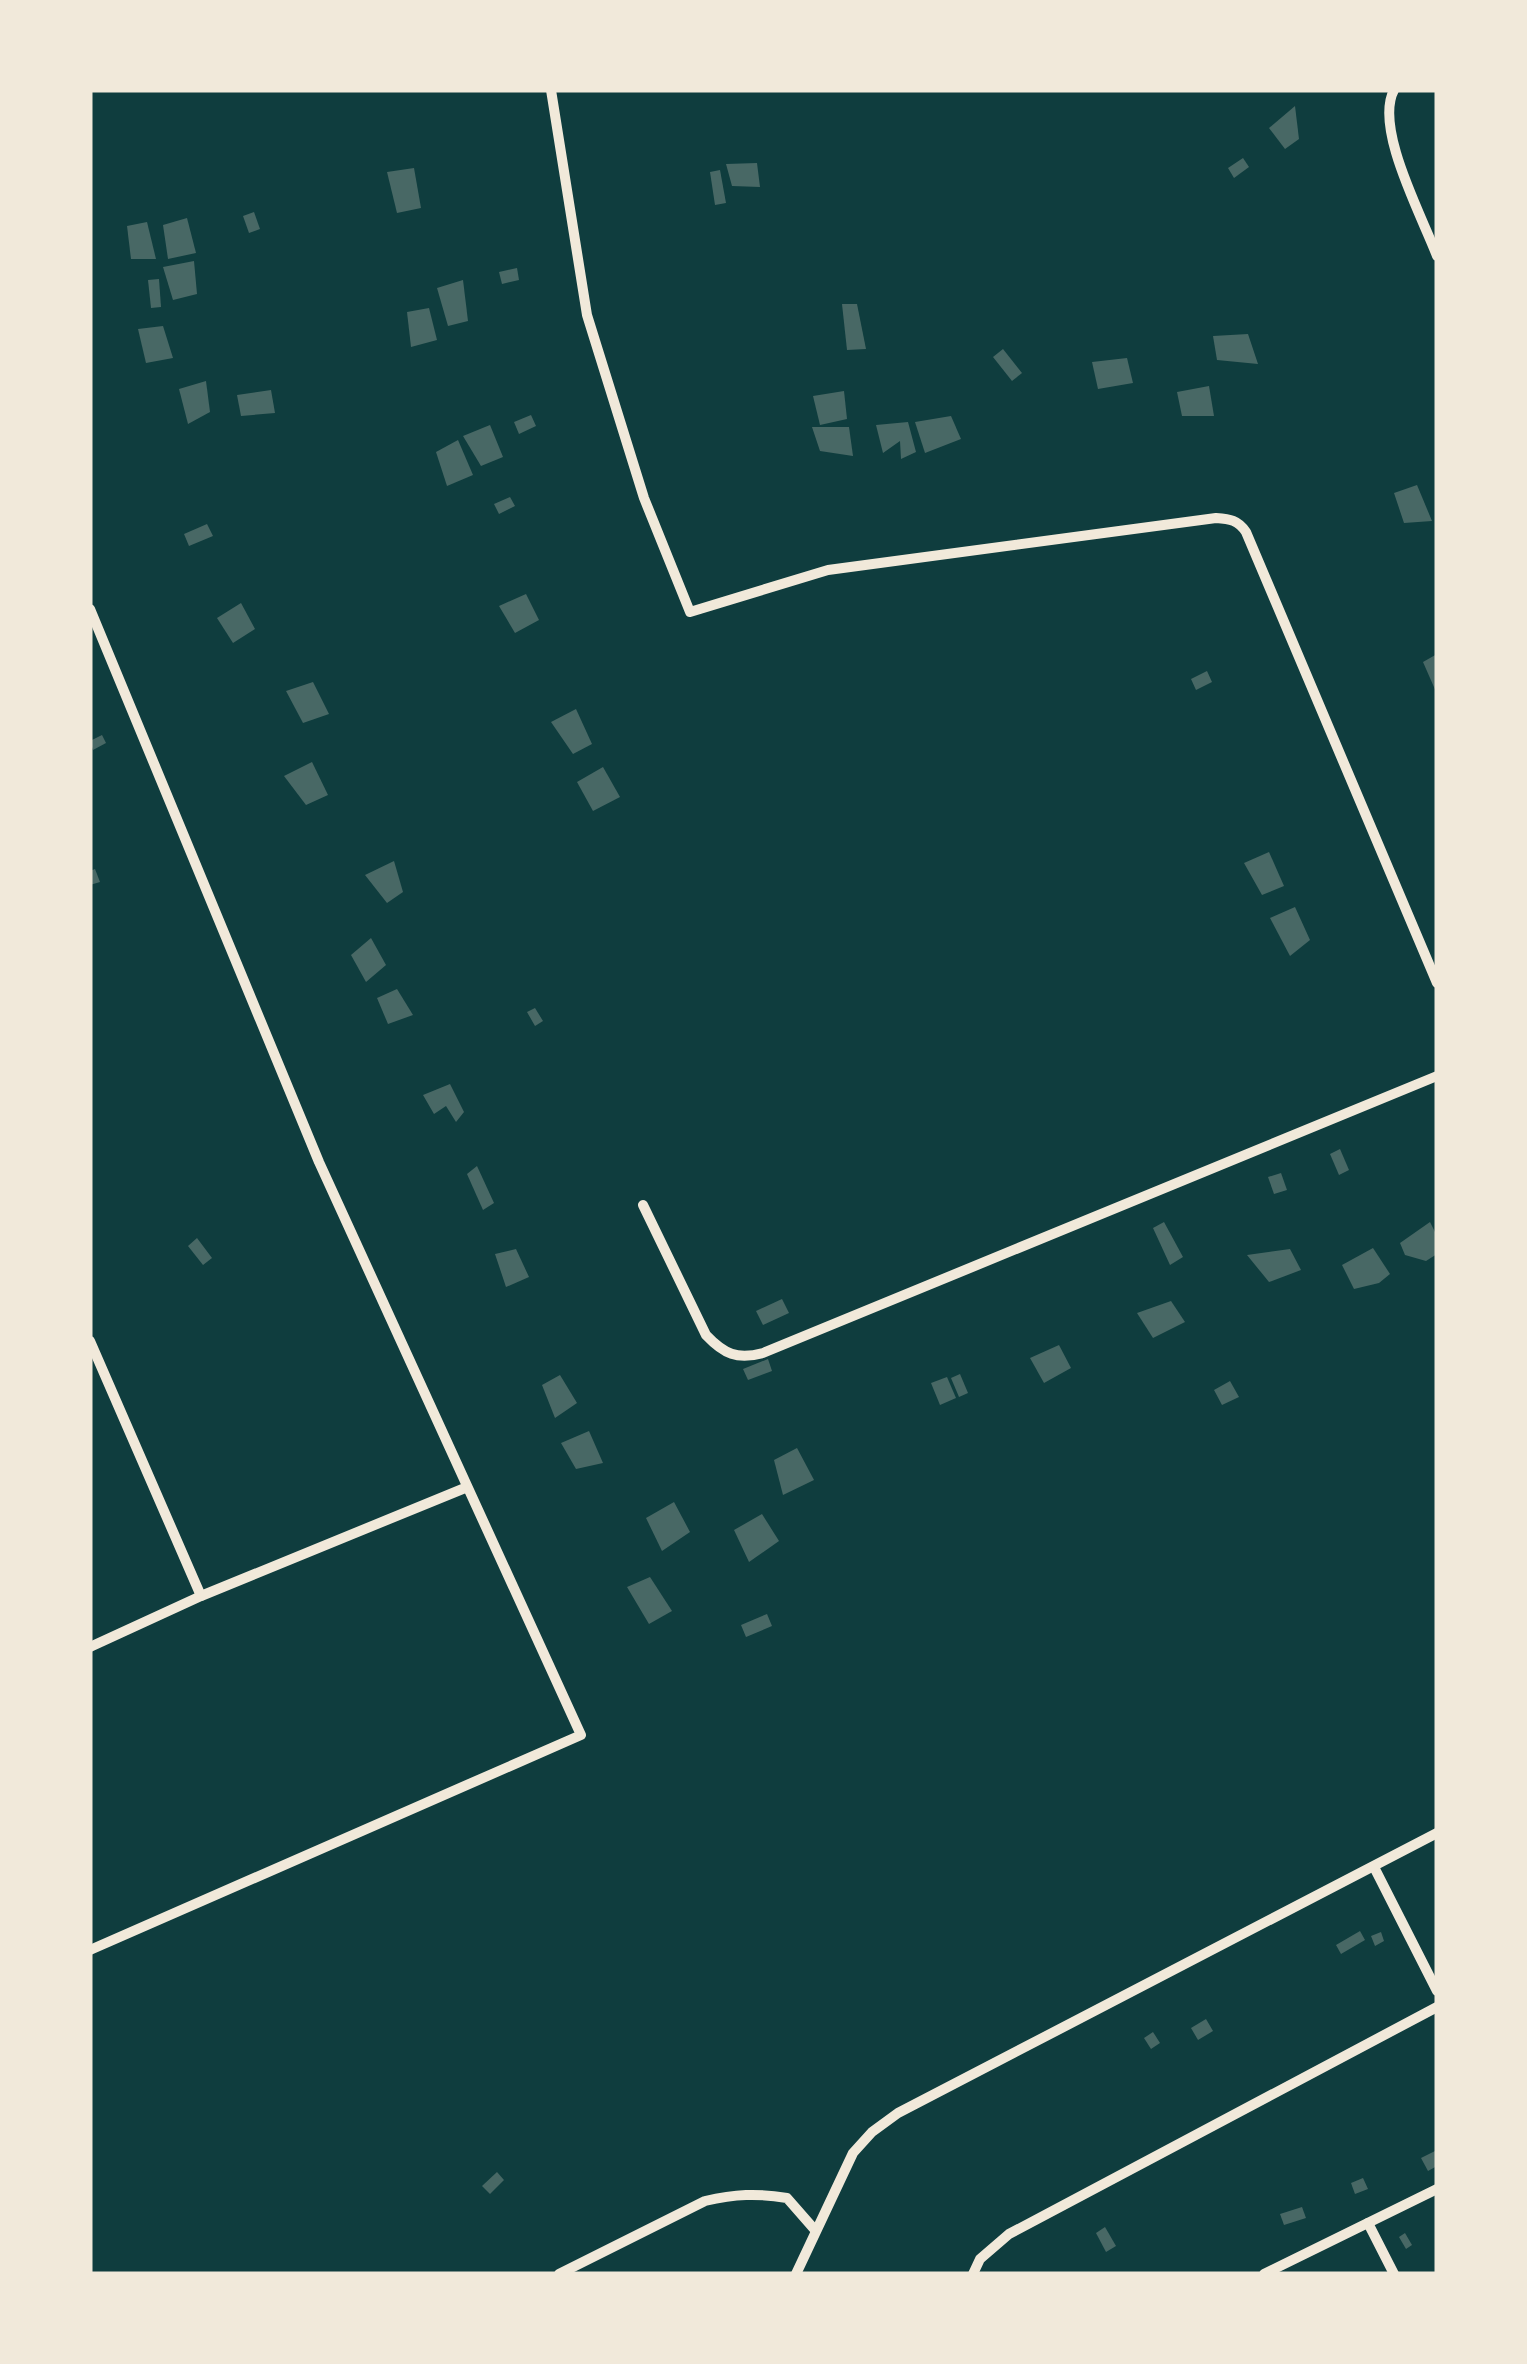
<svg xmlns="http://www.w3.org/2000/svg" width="1527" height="2364" font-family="Ubuntu,sans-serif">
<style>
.building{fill:#486865}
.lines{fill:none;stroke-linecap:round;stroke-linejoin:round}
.minor{stroke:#f1e9da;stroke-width:10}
</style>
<rect width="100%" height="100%" fill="#0f3d3e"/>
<!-- building -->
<g class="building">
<path d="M1295,106L1299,139L1285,149L1269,128Z"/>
<path d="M1243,158L1249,167L1234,178L1228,168Z"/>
<path d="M757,163L760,187L732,186L726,164Z"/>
<path d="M414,168L421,208L397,213L387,172Z"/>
<path d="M720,170L726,203L715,205L710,172Z"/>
<path d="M254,212L260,229L249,233L243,216Z"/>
<path d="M187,218L196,253L168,259L163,225Z"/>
<path d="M147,222L156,259H131L127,226Z"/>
<path d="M194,261L197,294L173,300L163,267Z"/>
<path d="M517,268L519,280L502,284L499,272Z"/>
<path d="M159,279L161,307L151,308L148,280Z"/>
<path d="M463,280L468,321L448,326L437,288Z"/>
<path d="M842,304H857L866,349L847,350Z"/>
<path d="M429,308L437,340L411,347L407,312Z"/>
<path d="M163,326L173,358L146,363L138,329Z"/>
<path d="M1248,334L1258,364L1217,360L1213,336Z"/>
<path d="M1003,349L1022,373L1012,381L993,357Z"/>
<path d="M1127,358L1133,383L1098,389L1092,362Z"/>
<path d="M206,381L210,412L188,424L179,389Z"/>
<path d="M1209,386L1214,416H1182L1177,392Z"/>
<path d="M271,390L275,413L241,416L237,395Z"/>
<path d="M844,391L847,419L820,425L813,396Z"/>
<path d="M531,415L536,426L519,434L514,422Z"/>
<path d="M951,416L961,439L925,453L915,422Z"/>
<path d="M908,422L916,452L901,459L900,441L883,453L876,425Z"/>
<path d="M490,425L503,457L481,466L463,436Z"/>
<path d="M812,427H849L853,456L820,451Z"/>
<path d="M458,440L473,475L447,486L436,452Z"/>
<path d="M1417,485L1432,521L1404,523L1394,493Z"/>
<path d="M510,497L515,506L499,514L494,504Z"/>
<path d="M207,524L213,536L189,546L184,534Z"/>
<path d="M526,594L539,620L515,633L499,606Z"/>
<path d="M241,603L255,629L233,643L217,618Z"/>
<path d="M1437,654V694L1423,662Z"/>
<path d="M1207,671L1212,682L1196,690L1191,679Z"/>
<path d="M313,682L329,714L303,723L286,691Z"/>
<path d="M576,709L592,744L573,754L551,722Z"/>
<path d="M102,735L106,743L93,750L90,741Z"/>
<path d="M312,762L328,795L306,805L284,776Z"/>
<path d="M603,767L620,797L593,811L577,782Z"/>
<path d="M1269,852L1284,886L1262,895L1244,863Z"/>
<path d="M394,861L403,892L387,903L365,875Z"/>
<path d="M95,869L100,882L90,885V871Z"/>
<path d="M1295,907L1310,940L1290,956L1270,918Z"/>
<path d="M371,938L386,965L366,982L351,955Z"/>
<path d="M397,989L413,1015L388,1024L377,998Z"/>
<path d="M535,1008L543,1021L535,1026L527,1012Z"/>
<path d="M450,1084L464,1112L456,1122L446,1106L434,1114L423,1095Z"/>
<path d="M1340,1149L1349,1170L1339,1175L1330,1154Z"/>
<path d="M477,1166L494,1203L483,1210L467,1174Z"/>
<path d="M1281,1173L1287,1190L1274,1194L1268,1177Z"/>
<path d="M1164,1222L1183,1257L1170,1265L1153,1228Z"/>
<path d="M1430,1222L1437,1236V1254L1426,1261L1405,1255L1400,1243Z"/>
<path d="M197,1238L212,1258L203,1265L188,1246Z"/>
<path d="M1373,1248L1390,1274L1379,1283L1354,1289L1342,1265Z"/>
<path d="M516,1249L529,1277L506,1287L495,1254Z"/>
<path d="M1290,1249L1301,1270L1269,1282L1247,1255Z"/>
<path d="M782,1299L789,1313L763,1325L756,1311Z"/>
<path d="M1171,1301L1185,1322L1153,1338L1137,1313Z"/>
<path d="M1059,1345L1071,1368L1044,1383L1030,1358Z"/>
<path d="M768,1359L772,1371L748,1380L743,1369Z"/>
<path d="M960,1374L968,1393L959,1397L951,1378Z"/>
<path d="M560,1375L577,1403L555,1418L542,1385Z"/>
<path d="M947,1377L956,1398L940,1405L931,1383Z"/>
<path d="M1230,1381L1239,1397L1222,1405L1214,1390Z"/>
<path d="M589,1431L603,1463L576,1469L561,1443Z"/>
<path d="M797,1448L814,1480L783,1495L774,1460Z"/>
<path d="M674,1502L690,1532L662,1551L646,1518Z"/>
<path d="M762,1514L779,1541L749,1562L734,1530Z"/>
<path d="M650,1577L672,1611L649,1624L627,1587Z"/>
<path d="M767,1614L772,1626L746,1637L741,1625Z"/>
<path d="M1360,1931L1365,1940L1341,1954L1336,1945Z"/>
<path d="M1381,1932L1384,1941L1375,1946L1371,1936Z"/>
<path d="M1206,2019L1213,2031L1198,2040L1191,2028Z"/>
<path d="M1153,2032L1160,2043L1151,2049L1144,2038Z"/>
<path d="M1437,2150V2166L1428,2171L1421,2158Z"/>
<path d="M497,2172L504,2180L490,2194L482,2186Z"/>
<path d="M1363,2178L1368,2189L1355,2194L1351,2183Z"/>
<path d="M1302,2207L1306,2218L1284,2225L1280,2214Z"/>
<path d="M1105,2227L1116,2246L1106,2252L1096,2233Z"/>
<path d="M1405,2233L1412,2245L1406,2249L1399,2237Z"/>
</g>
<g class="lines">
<!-- minor -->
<g class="minor">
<path d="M551,90L587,315L644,498L690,612L828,570L1216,518C1230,519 1238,520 1246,532L1437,983"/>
<path d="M1394,90C1374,128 1422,216 1437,256"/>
<path d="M90,609L319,1162L581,1735L90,1950"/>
<path d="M643,1205L706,1335C724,1354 737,1360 763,1353L1437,1076"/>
<path d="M90,1341L201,1596"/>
<path d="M90,1647L201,1596L465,1488"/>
<path d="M1374,1867L1437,1991"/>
<path d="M1368,2223L1394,2274"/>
<path d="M559,2274L705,2201C735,2194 757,2193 787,2198L815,2230"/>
<path d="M796,2274L853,2153L872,2132L898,2113L1437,1833"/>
<path d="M973,2274L980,2259L1009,2234L1437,2007"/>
<path d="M1264,2274L1437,2189"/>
</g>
</g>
<!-- border -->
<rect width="1527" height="2364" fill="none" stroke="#f1e9da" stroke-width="185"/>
</svg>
